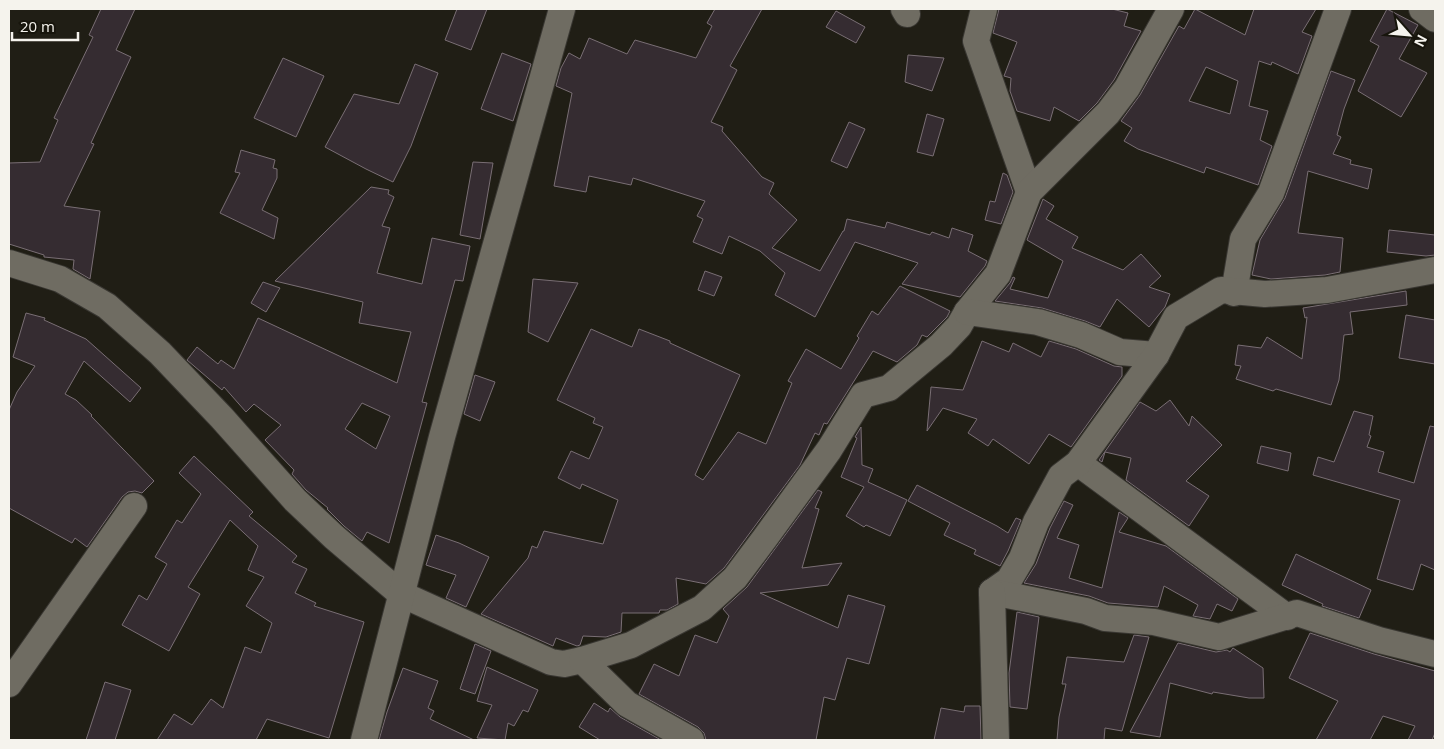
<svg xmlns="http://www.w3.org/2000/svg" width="1444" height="749" font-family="'Open Sans',sans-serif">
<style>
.building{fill:#352c31;stroke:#796e74;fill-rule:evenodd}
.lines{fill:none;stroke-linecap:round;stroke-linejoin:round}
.street-casing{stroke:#393732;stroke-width:28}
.street{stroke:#6f6c62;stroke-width:26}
</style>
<rect width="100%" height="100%" fill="#201e15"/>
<!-- building -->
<g class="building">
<path d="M101,9H135L116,50L131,57L91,143L94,144L64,206L100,211L90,279L73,269L74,260L44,257V255L9,244V163L40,162L58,120L54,118L93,37L89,35Z"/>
<path d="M457,9H487L471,50L445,40Z"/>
<path d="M715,9H762L730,66L737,70L711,122L723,127L722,131L762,177L774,183L769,194L797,220L772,248L820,271L843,231H844L847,219L885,228L887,222L930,235L932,232L949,238L952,228L973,235L968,251L987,261L985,266L960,297L902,284L918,263L855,242L815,317L775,295L785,273L760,251L729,236L722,254L693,242L703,219L697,216L705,201L633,178L631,185L589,176L586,192L554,186L572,93L556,86L561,68L569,53L580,59L589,38L627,54L635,40L696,58L712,26L707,23Z"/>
<path d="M999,9H1112L1128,13L1124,26L1141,31L1114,80L1097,103L1079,121L1054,107L1050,121L1017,111L1010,91L1011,78L1004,76L1017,42L993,33Z"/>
<path d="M1195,9L1245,35L1254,9H1316L1302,32L1312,36L1298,74L1272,62L1271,65L1259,61L1249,106L1268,111L1260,140L1272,146L1258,185L1206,167L1204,173L1138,149L1124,141L1132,128L1121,121L1140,95L1179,26L1184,29ZM1206,67L1238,81L1230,114L1189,101Z"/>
<path d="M1387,9L1418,25L1399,59L1427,73L1401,117L1358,91L1379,46L1370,41Z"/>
<path d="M836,11L865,27L856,43L826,27Z"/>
<path d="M502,53L531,64L513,121L481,109Z"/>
<path d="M908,55L944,58L932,91L905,82Z"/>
<path d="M283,58L324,76L296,137L254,118Z"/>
<path d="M415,64L438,73L411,146L393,182L366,169L325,147L354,94L399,104Z"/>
<path d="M1331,71L1355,80L1344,109L1337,135L1341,137L1333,154L1351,160L1350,164L1372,169L1368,189L1308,171L1298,233L1343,238L1340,272L1325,275L1271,279L1252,275L1260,240L1285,198Z"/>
<path d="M927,114L944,119L933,156L917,152Z"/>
<path d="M849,122L865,129L847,168L831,161Z"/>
<path d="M241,150L275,160L273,168L277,169V178L262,210L278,218L274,239L220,213L240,173L235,172Z"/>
<path d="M473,162L493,163L480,239L460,235Z"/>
<path d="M1003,173L1007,175L1013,192L1001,224L985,220L990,201L995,202Z"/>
<path d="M371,187L389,190L388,194L394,197L382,226L390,228L377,273L422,284L432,238L470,246L463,281L455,280L422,402L427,403L389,543L367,532L362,541L344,526L327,509L328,508L306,490L292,474L294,470L265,440L281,425L254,404L246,412L224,387L222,390L187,360L197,347L218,364L221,360L234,369L258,318L397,383L411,332L359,323L363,302L275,281ZM362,403L390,416L376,449L345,429Z"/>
<path d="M1043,199L1054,206L1046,219L1078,237L1072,248L1123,270L1141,254L1161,276L1149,287L1170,294L1165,307L1149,327L1117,299L1100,327L1085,321L1042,308L995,301L1010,283L1013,277L1015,278L1010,289L1048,298L1063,261L1027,240Z"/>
<path d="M1389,230L1435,235V255L1426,256L1387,252Z"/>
<path d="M705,271L722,277L714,296L698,290Z"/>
<path d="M533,279L578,283L548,342L528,332Z"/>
<path d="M263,282L280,288L266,312L251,303Z"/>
<path d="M900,286L950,311L947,317L927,337L922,335L917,345L897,362L873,351L827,424L824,423L819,435L815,433L800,465L724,568L706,584L676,578L678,604L667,610H660L659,613H622L621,632L606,637L583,636L580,645L577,646L556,638L553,646L481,614L528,558L532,546L537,548L544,531L603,544L618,500L582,484L580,489L558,478L571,451L589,459L603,427L593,423L595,418L557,400L591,329L632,347L639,329L670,341V343L740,375L695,475L703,480L738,432L766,444L792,383L788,381L806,349L841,369L859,338L857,336L872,311L878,315Z"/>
<path d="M1406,291L1407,305L1350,312L1353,334L1344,335L1339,380L1331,405L1276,389L1273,391L1236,379L1241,366L1235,365L1238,345L1261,348L1267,337L1302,359L1307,317L1305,318L1303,308Z"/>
<path d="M26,313L45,318L44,320L86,339L141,388L130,402L84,361L65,394L76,400L92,415L91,416L154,481L142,493L135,491L128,492L122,497L87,547L75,538L72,543L9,508V410L17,392L35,366L13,357Z"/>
<path d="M1406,315L1435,320V364L1399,358Z"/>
<path d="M982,341L1009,352L1013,343L1041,357L1049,341L1076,349L1114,366L1122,367V376L1071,447L1049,434L1029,464L993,439L988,446L968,433L977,419L943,408L927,431L931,387L963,390Z"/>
<path d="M475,375L495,382L480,421L464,414Z"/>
<path d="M1170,400L1189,426L1192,416L1222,445L1186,481L1209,496L1189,526L1126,480L1131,458L1105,452L1102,462L1099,460L1140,402L1156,411Z"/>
<path d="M1354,411L1373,416L1369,435L1371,436L1367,447L1384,452L1378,472L1414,483L1430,426L1435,427V570L1421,564L1413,590L1377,579L1400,500L1313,475L1318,457L1334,462Z"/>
<path d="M861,427L862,465L873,469L868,482L907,500L890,536L866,525L864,527L846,516L864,487L841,477L857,438L855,437Z"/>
<path d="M1261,446L1291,453L1288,471L1257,463Z"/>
<path d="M194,456L253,512L249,516L297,556L292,562L307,569L295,593L316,603L314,606L364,622L329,738L267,719L256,740H157L174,714L192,725L211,699L223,708L245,647L261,653L272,623L246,606L264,577L248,570L258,546L230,520L188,587L200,594L169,651L122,625L139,595L147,600L167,564L155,557L177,520L182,523L201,494L179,473Z"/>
<path d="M917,485L997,526L1008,533L1016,518L1021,520L1008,551L1000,566L974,554L976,550L944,535L950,523L908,501Z"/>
<path d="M818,490L822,492L815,508L819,509L802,568L842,563L828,585L760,593L838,628L848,595L885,606L869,664L847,658L835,700L824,697L816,740H706L704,733L698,727L639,694L654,664L679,676L695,635L717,643L729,616L723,609L747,587Z"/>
<path d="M1064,501L1073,505L1057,538L1079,545L1069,578L1102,588L1119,512L1128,518L1119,532L1166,546L1238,599L1232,611L1217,604L1210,619L1193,616L1198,605L1164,586L1158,607L1108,603L1089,596L1024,583L1036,564L1050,528Z"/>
<path d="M436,535L459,543L489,557L466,607L446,598L456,575L426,565Z"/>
<path d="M1296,554L1371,590L1359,618L1322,606L1323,604L1282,585Z"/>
<path d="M1017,612L1039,617L1027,709L1010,707L1009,673Z"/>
<path d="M1310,633L1374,654L1435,671V733L1432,740H1408L1415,726L1383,716L1370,740H1316L1338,701L1289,678Z"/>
<path d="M1134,635L1149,637L1122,731L1105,728L1104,740H1057L1059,717L1066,684H1062L1067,657L1124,662Z"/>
<path d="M1178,643L1216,652L1227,650L1230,652L1233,648L1263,668L1264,698H1249L1213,692L1212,694L1170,683L1160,737L1130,732Z"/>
<path d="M475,644L491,651L475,694L460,689Z"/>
<path d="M487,667L538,690L528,712L523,710L514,726L508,723L505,740L477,738L492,705L477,701Z"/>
<path d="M403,668L438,681L428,708L434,711L430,719L474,740H379L387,712Z"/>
<path d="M105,682L131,690L115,740H86Z"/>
<path d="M594,703L608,712L610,708L620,717L661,740H600L579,727Z"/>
<path d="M965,706H980L981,740H934L941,708L964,712Z"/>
</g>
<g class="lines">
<defs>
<g id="street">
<path d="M904,9L907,14"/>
<path d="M984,9L976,41L1029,192"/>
<path d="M1422,9L1435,19"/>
<path d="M9,263L60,279L107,306L160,353L222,418L295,500L334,537L401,594L551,662L564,664L582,660L631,645L702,608L735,578L765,538L829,450L863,395L889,388L941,345L959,326L967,312L998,274L1029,192L1108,113L1127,88L1171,9"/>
<path d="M1234,293L1243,239L1271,193L1338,9"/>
<path d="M967,312L1038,322L1081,335L1120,352L1156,355"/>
<path d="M1078,463L1287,617"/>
<path d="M992,592L1009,580L1022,558L1036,522L1061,476L1078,463L1156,355L1176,317L1221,290L1265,294L1327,290L1435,270"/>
<path d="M992,592L1086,611L1105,618L1154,622L1219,637L1297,613L1379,640L1435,654"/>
<path d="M992,592L996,740"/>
<path d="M582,660L627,704L691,740"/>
<path d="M9,684L134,506"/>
<path d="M364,740L442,437L562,9"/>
</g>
</defs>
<!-- street casing -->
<use href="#street" class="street-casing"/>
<!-- street -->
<use href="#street" class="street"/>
</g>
<!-- border -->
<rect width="1444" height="749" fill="none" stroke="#f5f3ed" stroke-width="20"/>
<!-- north arrow -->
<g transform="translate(1409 35) rotate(117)" stroke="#17150c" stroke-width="4" paint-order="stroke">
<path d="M0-4L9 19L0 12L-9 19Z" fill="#f5f3ed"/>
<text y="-8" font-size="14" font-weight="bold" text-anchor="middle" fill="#f5f3ed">N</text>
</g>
<!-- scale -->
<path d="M12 32v8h66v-8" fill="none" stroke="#f5f3ed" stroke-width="2.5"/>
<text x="20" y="32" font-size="15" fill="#f5f3ed" stroke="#17150c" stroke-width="4" paint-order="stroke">20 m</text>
</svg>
